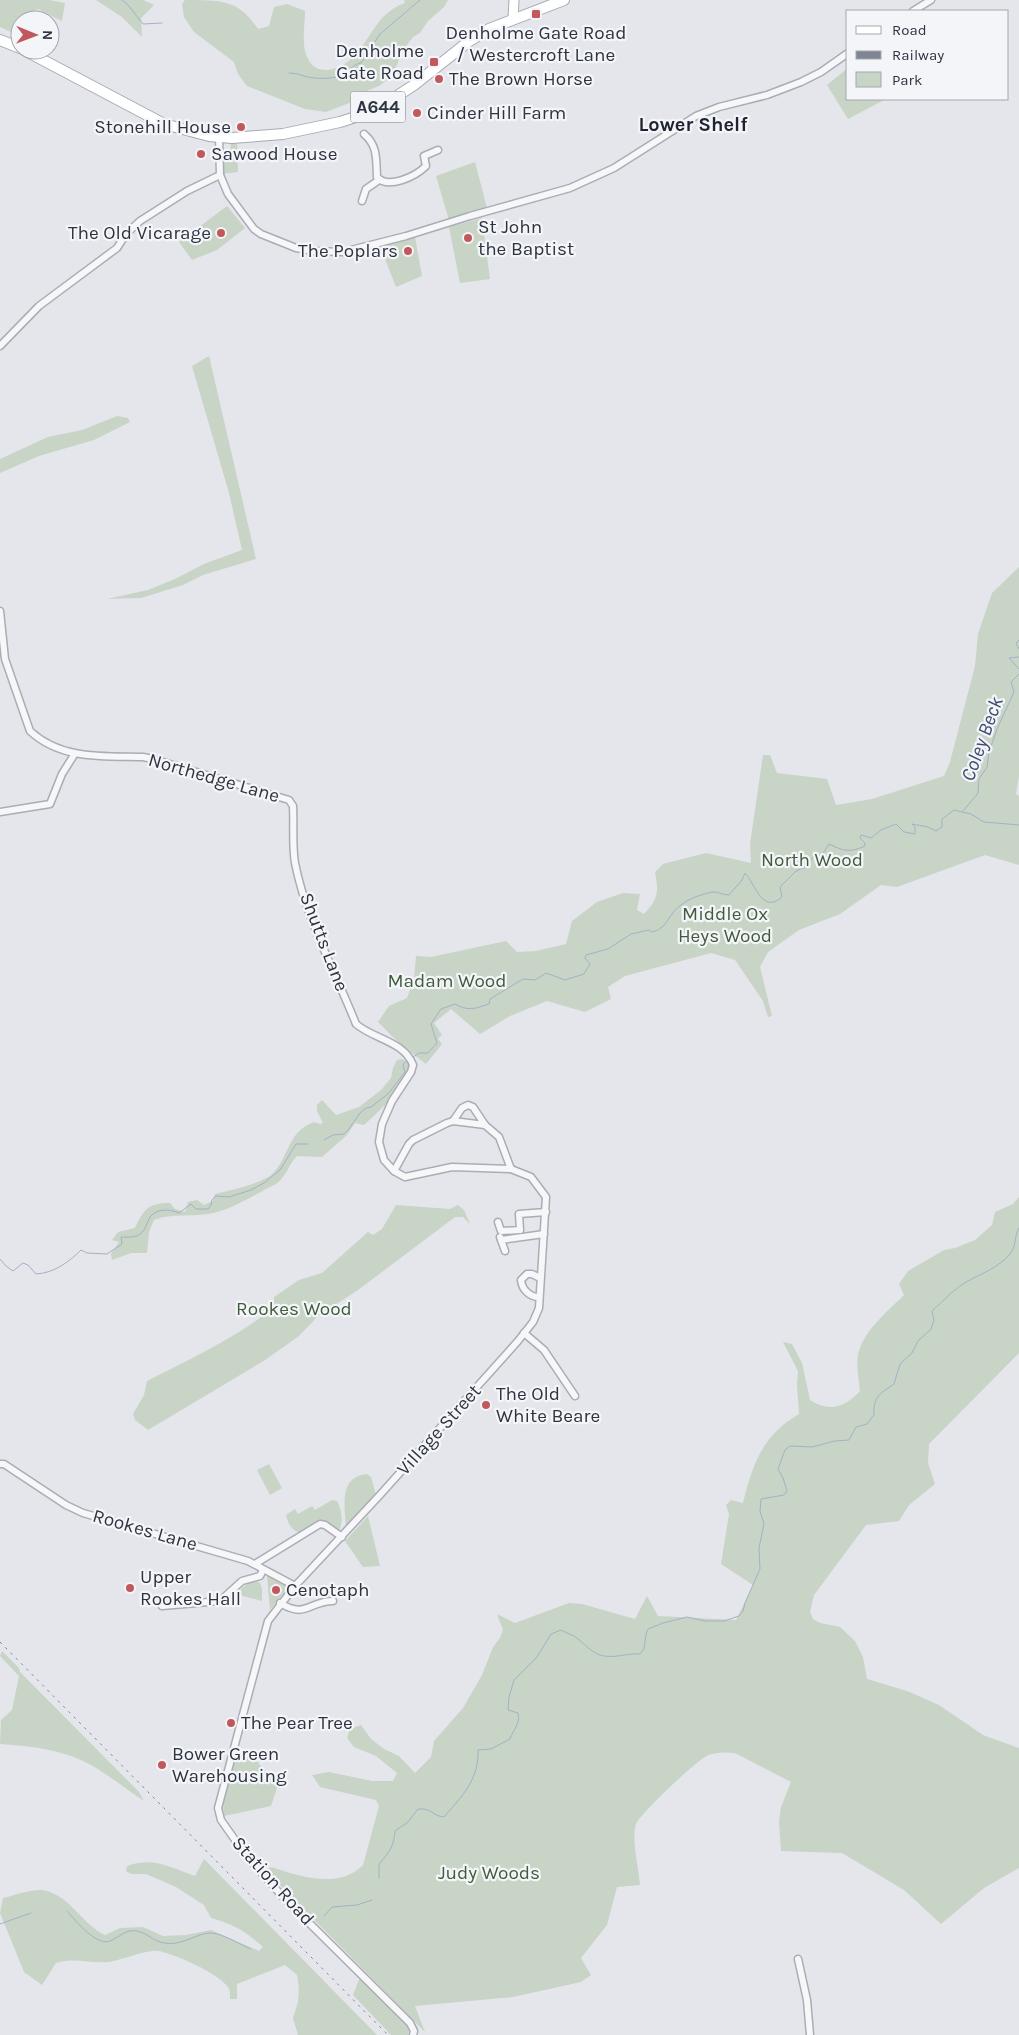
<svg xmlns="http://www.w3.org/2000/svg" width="1019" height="2035" font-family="Karla,sans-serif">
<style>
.green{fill:#c8d4c6}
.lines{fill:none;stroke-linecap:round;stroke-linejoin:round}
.stream{stroke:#a3b1c6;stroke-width:1}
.street-casing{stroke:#a9adb5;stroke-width:9}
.secondary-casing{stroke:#a9adb5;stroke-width:11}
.primary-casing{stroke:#a5aab5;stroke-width:12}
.street{stroke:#f7f7f9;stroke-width:6}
.secondary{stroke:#fff;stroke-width:9}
.primary{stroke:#fff;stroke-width:10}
.rail{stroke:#7f8593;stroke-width:1;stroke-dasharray:2.5 5;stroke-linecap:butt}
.poi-dot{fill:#c1585d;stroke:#f4f5f8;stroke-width:2}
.labels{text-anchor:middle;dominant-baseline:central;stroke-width:4.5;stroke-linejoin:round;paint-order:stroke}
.shield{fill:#f4f5f8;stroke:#696d78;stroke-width:1}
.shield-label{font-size:18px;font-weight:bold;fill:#2d3341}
.poi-label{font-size:19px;fill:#2d3341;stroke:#f4f5f8;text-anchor:start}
.street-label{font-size:19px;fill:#2d3341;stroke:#f4f5f8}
.park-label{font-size:19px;fill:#3f5c3c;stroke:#f4f5f8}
.neighbourhood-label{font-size:20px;font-weight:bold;fill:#1f2432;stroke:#f4f5f8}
.water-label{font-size:20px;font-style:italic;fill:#3c4e71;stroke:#f4f5f8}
</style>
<rect width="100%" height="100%" fill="#e4e6eb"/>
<!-- green -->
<g class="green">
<path d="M0,0H49L65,3L62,21L38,9L22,16L24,20H20V36L0,27Z"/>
<path d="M96,0H143L154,5L141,18L142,37L122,17Z"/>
<path d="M185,0C222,0 239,0 258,29L269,26L274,7L287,4L305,11C305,25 301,44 307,57C316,78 340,70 352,58C372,39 376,13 405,3L404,0H448L444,7L428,21L420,33L413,37L403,50L392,77L379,86L364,92L357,100L326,112L305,109L247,86L238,74L234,62L194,32L184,17L182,4Z"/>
<path d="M848,68V99H886L848,119L827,85Z"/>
<path d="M231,142H237L238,172L221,174L222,155H230Z"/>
<path d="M475,162L487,208L449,220L436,176Z"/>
<path d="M227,206L245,228L217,250L192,260L179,242Z"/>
<path d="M482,218L490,279L460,283L449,227Z"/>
<path d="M415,237L422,276L396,287L380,246Z"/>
<path d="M209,356L256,559L203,575L183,585L141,598L107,599L148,590L175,579L204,564L242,550L229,493L192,366Z"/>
<path d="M117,416L128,418L130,422L94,440L39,456L0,473V459L48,437L82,430Z"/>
<path d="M1019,567V776L1016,794L1019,796V865L985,855L897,887L881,885L840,914L799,930L768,952L760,967L772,1016L768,1017L763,1001L735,960L711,953L625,976L608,987L611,999L585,1012L547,1001L510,1016L480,1034L451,1009L434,1023L442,1035L438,1039L442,1044L426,1064L399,1043L378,1022L389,1006L407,998L414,979L416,956L431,957L506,941L517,952L536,951L566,944L572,921L597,902L623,893L640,894L637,910L644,914C658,899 659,893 655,872L663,864L706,853L751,863L750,844L763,755H770L777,773L827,779L836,805L872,799L944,776L950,762L975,666L978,634L992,593Z"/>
<path d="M403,1059L410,1065C400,1092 385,1106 364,1125L355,1123L347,1135L322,1157L297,1156C287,1167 288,1174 276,1184C257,1193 230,1211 208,1214C189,1217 173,1213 154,1220L149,1232L147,1253H131L112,1260L111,1254L119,1242L112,1240L118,1232L135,1228C144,1209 148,1203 170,1203L175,1209L185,1212L188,1202L197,1200L204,1205L213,1201L215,1194C232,1190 257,1185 271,1175C290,1159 285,1133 314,1122L320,1124L323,1123L317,1111V1105L322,1100L336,1115L359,1107L381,1090L391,1078L393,1068L397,1060Z"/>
<path d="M1019,1197V1353L929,1444L928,1463L935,1484L909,1505L899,1521L866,1525L814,1595L810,1612L813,1619L820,1623L840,1627L855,1641L863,1657L867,1679L907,1691L939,1705L983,1735L1019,1748V1868L984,1888L941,1924L904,1890L842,1853L781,1851L779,1821L781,1807L791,1782L735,1753C726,1752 713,1752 705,1757C694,1763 640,1814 636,1824C631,1839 639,1869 640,1885L617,1887L607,1925L581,1958L591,1975L581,1982L513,1997L415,2006L425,2032L265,1870L271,1867C299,1876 339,1890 363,1865L379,1806L376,1800L320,1787L312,1775L329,1772L372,1781H393L397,1773L376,1756L354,1747L347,1738L350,1729L361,1725L371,1739L384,1749L399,1756L415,1773L431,1757L434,1741L463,1708L482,1675L493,1647L500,1638L503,1630L497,1614L515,1623L569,1603L582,1604L635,1619L647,1596L658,1616L736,1620L753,1585L721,1564L729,1514L726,1505L731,1500L743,1503C753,1463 762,1436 799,1414L797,1385L798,1371L783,1342L792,1344L802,1363L810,1400C829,1412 845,1408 860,1391C859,1380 856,1365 858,1355C863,1331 887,1312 904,1295L899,1284L908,1271L944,1250L955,1248L975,1240L992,1225L995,1212L1013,1204Z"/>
<path d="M396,1205L450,1209L458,1205L464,1210L470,1224L463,1217H455L358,1290L318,1316L299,1336L265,1360L148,1430L135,1420L133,1414L144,1395L147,1381C190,1359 235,1339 273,1308L274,1297L299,1280L322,1273L368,1232L373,1235L382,1229Z"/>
<path d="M269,1464L282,1488L270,1495L257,1470Z"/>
<path d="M367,1474L371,1477L376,1495L346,1528C345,1507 338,1477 367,1474Z"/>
<path d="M332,1500L337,1501C342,1510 344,1523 338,1532L324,1522L303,1533C292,1532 288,1524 286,1515L295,1509L298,1514L312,1506L315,1510Z"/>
<path d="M368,1516L380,1566L363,1567L345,1541Z"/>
<path d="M267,1575L288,1587L270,1610Z"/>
<path d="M250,1581L254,1580L260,1583L262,1589V1601L236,1594Z"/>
<path d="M2,1651L19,1668L20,1672L139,1792L144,1801C127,1790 110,1776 93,1766C65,1750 31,1746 0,1744L1,1720L12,1710L19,1676L0,1656Z"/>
<path d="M237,1749H248L263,1769L274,1776L278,1785L271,1806L224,1816L223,1802Z"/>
<path d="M204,1859L377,2035H298L293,2018L298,2002L299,1988L297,1975L285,1965L237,1984V1999H230C230,1998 230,1992 230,1991C226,1976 173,1953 158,1951C149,1949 121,1960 109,1962C91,1964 74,1957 56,1963L42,1985L24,1972L0,1913L3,1898C15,1895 31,1889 42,1890C70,1894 81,1924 105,1935L120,1928L143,1927L163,1936L186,1935L211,1930L259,1951L263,1947C244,1930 235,1925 211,1918L204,1905L176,1887L146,1874H131L126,1871L127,1866C152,1856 172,1868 195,1876Z"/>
<path d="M360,1977L407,2024L409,2030L408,2035H391L353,1995Z"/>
</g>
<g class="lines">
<!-- stream -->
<g class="stream">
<path d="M122,0L128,5L143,24L162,23"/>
<path d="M289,73C295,73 298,74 304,76C314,79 327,79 337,77C348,74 352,64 361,63L380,34L420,0"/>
<path d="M1019,640L1016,643L1019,649"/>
<path d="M1019,657L1009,658L1019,669"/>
<path d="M963,811L978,793L979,779L987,767L989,752L997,729L1014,692L1011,682L1019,674"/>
<path d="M413,1057L419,1053H428L437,1043L431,1024L441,1009L455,1004C467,1011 474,1009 486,1005L489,1004L490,999L523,979L535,980L546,973L565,980L584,974L590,964L585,958L586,955L608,949L631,934L649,930L652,932C664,929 666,922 672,914C679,905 687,900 698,896C702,895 709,892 714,892C719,892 723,895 729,895L742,880L745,873C755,883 762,915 782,897L780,887L796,871L806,867L813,857L822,855L829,844C843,851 850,853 865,846V843L860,838L861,835L871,838L881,830L896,824L904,832L915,834V827L912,824L928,827L936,831L942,827V819L954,810L971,814L984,822L1019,825"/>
<path d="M324,1140L333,1135L344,1134L349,1129L360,1113L366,1108L371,1107L388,1094L405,1072L403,1065L407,1060"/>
<path d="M0,1259L6,1266L13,1271L23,1263L28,1265L36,1274C54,1273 69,1262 81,1250L87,1253L107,1254L122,1244L121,1237C128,1237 135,1238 140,1234C146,1230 147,1222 150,1217C157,1208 170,1209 179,1213L191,1204L196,1209H208L211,1205L212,1200L216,1196L229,1197L251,1190L264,1183L280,1170L296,1144H308"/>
<path d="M379,1878V1864C389,1853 394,1846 395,1831L408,1822L418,1809C433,1808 432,1816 444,1817C462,1796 479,1780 478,1750L491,1749L510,1739C513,1730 521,1723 518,1713L508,1710L509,1697L514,1680L537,1657L551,1634L561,1630C566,1633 574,1635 578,1639C587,1646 593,1654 604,1656C617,1658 628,1653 640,1654L644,1649L646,1634L648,1629L663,1623L687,1617L705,1621H724L739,1616L743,1611L745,1603L760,1569L759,1548L764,1524L760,1511L761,1499L784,1495L787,1491L783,1478L778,1469L785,1450L790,1446L812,1447L835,1441L849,1440L856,1427L867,1424L874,1415C873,1396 880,1394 894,1384L900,1364L912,1353L918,1341L931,1329L934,1320L932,1311C943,1301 955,1288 968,1281C983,1273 999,1267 1010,1254C1017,1246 1014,1235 1019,1228"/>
<path d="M67,1911C76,1921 98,1949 112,1940C121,1936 126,1929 137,1931C147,1933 155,1942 164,1943C181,1947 198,1932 212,1933C223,1934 241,1945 251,1949"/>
<path d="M324,1916L332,1907L357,1905L372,1900"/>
<path d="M0,1924L31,1913"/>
</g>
<defs>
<g id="street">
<path d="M913,11L931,0"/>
<path d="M364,134C378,146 376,159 377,177C388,190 416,176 426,166L424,156L438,150"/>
<path d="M219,137L220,175L228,194L254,229L261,234L296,248L314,251L343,252L406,236L470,216L570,188L614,168L696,116L719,107L767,95L801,82L821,72L848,53"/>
<path d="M362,201L366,189L379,180"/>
<path d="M0,346L39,306L117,248L126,234L140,221L187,191L220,175"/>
<path d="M0,611L5,659L30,731C61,760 104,756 143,757L153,759L289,800L293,806C294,823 292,847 295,863C306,919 335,971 356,1024C373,1039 404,1041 413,1065L411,1072L392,1101L382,1124L379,1142L384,1160L394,1171L405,1177L452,1167L511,1169L531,1177L546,1197L539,1308L533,1322L518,1341L379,1496L295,1586L268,1621L218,1808L221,1820L247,1857L283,1897L410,2023L414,2031L413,2035"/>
<path d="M0,812L50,804L62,774L74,755"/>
<path d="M453,1121L462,1108L468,1105L473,1107L485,1125"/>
<path d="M394,1171L409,1144L413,1140L447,1123L453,1121L485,1125L499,1137L511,1169"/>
<path d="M498,1222L501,1231L520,1230L519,1214L546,1212"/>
<path d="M500,1237L505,1251"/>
<path d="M501,1240L544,1234"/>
<path d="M539,1297C530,1297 522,1290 521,1280L527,1274H532L540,1278"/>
<path d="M524,1333L544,1350L575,1396"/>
<path d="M0,1464H4L66,1505L83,1513L248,1561L295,1586"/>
<path d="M255,1564L320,1524L325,1525L342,1537"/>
<path d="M280,1603C306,1619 309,1601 333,1601"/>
<path d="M162,1606L220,1601L242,1581L260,1576L263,1570"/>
<path d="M798,1959L807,2000L810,2035"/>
</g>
<path id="secondary" d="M513,18L514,0"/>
<g id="primary">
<path d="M0,40L20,48"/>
<path d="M24,50L164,124L209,136L232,138L283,134L340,122L362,115L383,105L414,85L468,42L489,29L564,0"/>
</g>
</defs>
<!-- street casing -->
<use href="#street" class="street-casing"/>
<!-- secondary casing -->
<use href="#secondary" class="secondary-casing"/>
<!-- primary casing -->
<use href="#primary" class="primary-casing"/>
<!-- street -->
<use href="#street" class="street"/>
<!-- secondary -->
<use href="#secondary" class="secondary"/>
<!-- primary -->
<use href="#primary" class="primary"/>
<!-- rail -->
<path class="rail" d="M0,1642L388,2035"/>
</g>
<!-- markers -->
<g class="poi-dot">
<rect x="531" y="9" width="10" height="10" rx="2.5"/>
<rect x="429" y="57" width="10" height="10" rx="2.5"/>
<circle cx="439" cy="79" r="5"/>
<circle cx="417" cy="113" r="5"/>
<circle cx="241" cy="127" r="5"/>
<circle cx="201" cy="154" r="5"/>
<circle cx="221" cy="233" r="5"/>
<circle cx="468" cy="238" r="5"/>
<circle cx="408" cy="251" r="5"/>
<circle cx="486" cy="1405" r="5"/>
<circle cx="130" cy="1588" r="5"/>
<circle cx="276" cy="1590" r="5"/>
<circle cx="231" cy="1723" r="5"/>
<circle cx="162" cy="1765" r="5"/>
</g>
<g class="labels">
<!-- shield labels -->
<rect class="shield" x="350.5" y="91.5" width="55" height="31" rx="4"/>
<g class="shield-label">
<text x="378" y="107">A644</text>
</g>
<!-- poi labels -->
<g class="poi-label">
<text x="536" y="33" text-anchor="middle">Denholme Gate Road<tspan x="536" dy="22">/ Westercroft Lane</tspan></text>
<text x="424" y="51" text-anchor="end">Denholme<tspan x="424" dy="22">Gate Road</tspan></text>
<text x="449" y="79">The Brown Horse</text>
<text x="427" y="113">Cinder Hill Farm</text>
<text x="231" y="127" text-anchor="end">Stonehill House</text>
<text x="211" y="154">Sawood House</text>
<text x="478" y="227">St John<tspan x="478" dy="22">the Baptist</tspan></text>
<text x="211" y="233" text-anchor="end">The Old Vicarage</text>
<text x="398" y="251" text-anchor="end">The Poplars</text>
<text x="496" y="1394">The Old<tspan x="496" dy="22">White Beare</tspan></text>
<text x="140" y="1577">Upper<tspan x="140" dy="22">Rookes Hall</tspan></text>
<text x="286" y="1590">Cenotaph</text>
<text x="241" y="1723">The Pear Tree</text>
<text x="172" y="1754">Bower Green<tspan x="172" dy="22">Warehousing</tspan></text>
</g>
<!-- street labels -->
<g class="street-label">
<text transform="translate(214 778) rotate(16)">Northedge Lane</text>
<text transform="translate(324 942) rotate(69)">Shutts Lane</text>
<text transform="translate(439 1430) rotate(-48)">Village Street</text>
<text transform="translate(145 1530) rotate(16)">Rookes Lane</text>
<text transform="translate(273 1881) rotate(48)">Station Road</text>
</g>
<!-- park labels -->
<g class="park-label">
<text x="812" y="860">North Wood</text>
<text x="725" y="914">Middle Ox<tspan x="725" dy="22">Heys Wood</tspan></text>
<text x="447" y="981">Madam Wood</text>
<text x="294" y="1309">Rookes Wood</text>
<text x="489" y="1873">Judy Woods</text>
</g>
<!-- neighbourhood labels -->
<g class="neighbourhood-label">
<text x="693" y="124">Lower Shelf</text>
</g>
<!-- water labels -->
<g class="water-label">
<text transform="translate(982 739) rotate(-70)">Coley Beck</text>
</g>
</g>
<!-- legend -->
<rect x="846" y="10" width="162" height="90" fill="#f4f5f8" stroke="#a4a7af"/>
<rect x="856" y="26" width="25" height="8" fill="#ffffff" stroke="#a4a7af"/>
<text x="892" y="35" font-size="15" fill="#2d3341">Road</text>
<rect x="856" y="51" width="25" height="8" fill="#7f8593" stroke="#a4a7af"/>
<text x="892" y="60" font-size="15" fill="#2d3341">Railway</text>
<rect x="856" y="72" width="25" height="15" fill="#c8d4c6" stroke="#a4a7af"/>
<text x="892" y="85" font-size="15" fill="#2d3341">Park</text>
<!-- north arrow -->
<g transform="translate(35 35) rotate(91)"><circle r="24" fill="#f4f5f8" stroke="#a4a7af"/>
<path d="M0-4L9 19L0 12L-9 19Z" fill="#c1585d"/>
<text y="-8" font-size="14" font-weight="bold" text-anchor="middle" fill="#2d3341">N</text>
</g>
</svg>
